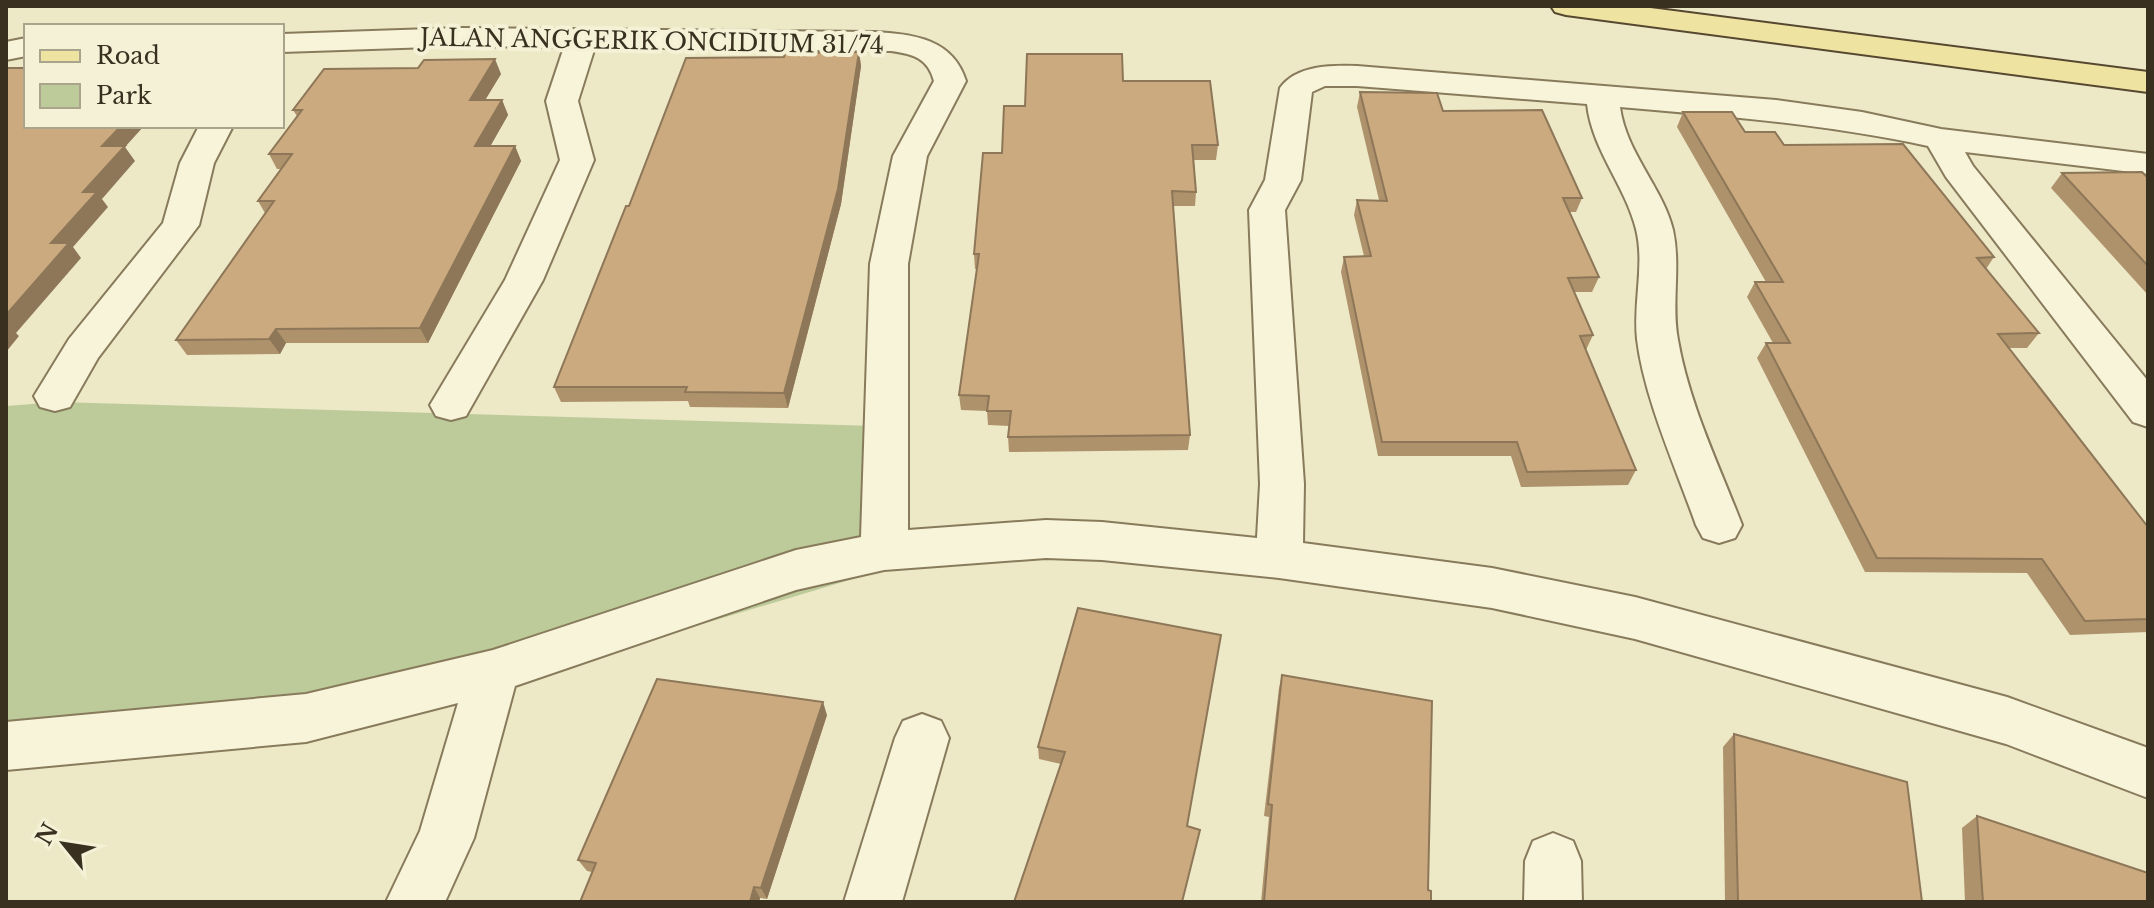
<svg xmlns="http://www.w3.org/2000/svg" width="2154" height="908" font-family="'Libre Baskerville',serif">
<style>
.green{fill:#bdcb9a}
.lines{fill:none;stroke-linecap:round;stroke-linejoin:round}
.minor-casing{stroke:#887b5c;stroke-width:4}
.major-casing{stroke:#564830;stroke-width:4}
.minor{fill:#f8f4da;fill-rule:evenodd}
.major{fill:#eee3a0;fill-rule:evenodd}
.wall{fill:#ae926c}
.shaded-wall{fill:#8d7758}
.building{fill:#caaa7e;stroke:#8d7758;stroke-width:2}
.labels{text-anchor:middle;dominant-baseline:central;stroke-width:8;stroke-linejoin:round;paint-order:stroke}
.far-street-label{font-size:24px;fill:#393020;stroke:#f5f1d6}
</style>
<rect width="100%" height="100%" fill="#ede8c6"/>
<!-- green -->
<path class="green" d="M58,402L876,426L856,578L562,666L6,742V406Z"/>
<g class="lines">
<defs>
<g id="minor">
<path d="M461,28L874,32C914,34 953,39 966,81L927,156L908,264V530L1046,520L1102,522L1257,538L1260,484L1249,210L1265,180L1280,88C1296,65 1332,65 1357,66L1776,100L1862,112L1941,129L2148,154V174L1965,152L1973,166L2148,381V427L2133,422L1946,177L1928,146C1826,124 1724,116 1620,107C1626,153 1663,188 1673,230C1681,267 1671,304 1678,340C1689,404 1719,465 1742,525L1735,538L1719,543L1703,538L1696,525C1676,468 1644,398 1637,339C1633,302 1645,265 1636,229C1625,185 1592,150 1587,104L1357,86H1325L1312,92L1301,180L1285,210L1304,484L1303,543L1492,568L1635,597L2007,697L2148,748V798L2006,744L1635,639L1492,608L1279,578L1102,560L1046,558L884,570L796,590L515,686L474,838L445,902H386L420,831L458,703L306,742L6,770V722L306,694L493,650L796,550L861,537L870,264L893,156L934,81C928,58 913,54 891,51L595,47L578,101L594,160L543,280L466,416L451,420L436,416L430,405L505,280L560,160L546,101L564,47L461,46L282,52V34Z"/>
<path d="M26,38V56L6,60V42Z"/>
<path d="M199,126H233L214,163L199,225L98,358L70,407L55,411L40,407L34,396L69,339L163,223L180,163Z"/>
<path d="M922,714L941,721L949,738L902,902H844L895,738L903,721Z"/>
<path d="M1553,833L1573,841L1581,861L1582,902H1524L1525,861L1533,841Z"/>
</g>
<path id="major" d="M1551,6H1635L2148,72V92L1566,15L1555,12Z"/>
</defs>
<!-- minor casing -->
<use href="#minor" class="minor-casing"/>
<!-- major casing -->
<use href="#major" class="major-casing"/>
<!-- minor -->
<use href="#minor" class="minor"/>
<!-- major -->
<use href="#major" class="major"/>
</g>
<!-- wall -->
<g class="wall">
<path d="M859,52L861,66L841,204L788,408L690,407L688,401L561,402L554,387L629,206L784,57Z"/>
<path d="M501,74L485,100H502L508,115L490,146H515L521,161L428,343H286L280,354L187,355L176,340L265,213L258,201L282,169H277L269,154L297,116L293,110Z"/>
<path d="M1123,81L1218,145L1216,160H1194L1196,192L1195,206H1173L1190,435L1188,450L1009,452L1008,437L1009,426L988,425L987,411L961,410L959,395L977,269H975L974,254L1002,153L1025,106Z"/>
<path d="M1360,92L1443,111L1582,198L1576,212H1569L1599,277L1592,292H1574L1593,335L1586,350L1636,470L1628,485L1521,487L1511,456H1378L1341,272L1344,257L1364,256L1354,215L1357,200H1379L1357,107Z"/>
<path d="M1683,112L1784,145L1994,257L1986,269L2039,333L2027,348H2009L2148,527V632L2070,635L2027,573L1865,572L1757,358L1766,343H1773L1747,297L1755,282H1766L1677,127Z"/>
<path d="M2062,173L2148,178V295L2051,188Z"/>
<path d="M1078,608L1187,826L1198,842L1061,764L1039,759L1038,747Z"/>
<path d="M1282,675L1428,890L1431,902H1261L1269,817L1264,816L1279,688Z"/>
<path d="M827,715L767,899L760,898L759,902H580L592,872L587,871L578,860Z"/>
<path d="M1734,734L1922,902H1725L1723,747Z"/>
<path d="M1977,816L2148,902H1965L1962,828Z"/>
</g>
<!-- shaded-wall -->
<g class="shaded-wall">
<path d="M859,52L861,66L841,204L788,408L784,393Z"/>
<path d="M495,59L501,74L476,115L470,100Z"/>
<path d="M502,100L508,115L482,161L475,146Z"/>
<path d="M121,126H144L125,147L135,161L102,199L108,207L73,247L81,258L16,333L19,336L6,352V315L83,192L102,146Z"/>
<path d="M515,146L521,161L428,343L420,328Z"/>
<path d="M276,329L286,343L280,354L269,339Z"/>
<path d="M823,702L827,715L767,899L761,888Z"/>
<path d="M754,887L760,898L759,902H750Z"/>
</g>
<!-- building -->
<g class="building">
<path d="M859,52L838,189L784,393L685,392L687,387H554L626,206H629L686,58L784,57L785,53Z"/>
<path d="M1027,54H1122L1123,81H1210L1218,145H1192L1196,192L1172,191L1190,435L1008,437L1011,411H987L989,396L959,395L979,254H974L983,153H1002L1004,106H1025Z"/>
<path d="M495,59L470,100H502L475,146H515L420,328L276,329L269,339L176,340L274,201H258L292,154H269L302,110H293L324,69L418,68L424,60Z"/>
<path d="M6,68H26V126H121L102,146H125L83,192H97L51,243H69L6,315Z"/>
<path d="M1360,92L1437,93L1443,111L1542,110L1582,198H1563L1599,277L1568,278L1593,335L1580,336L1636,470L1527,472L1517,442H1382L1344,257L1371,256L1357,200L1387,201Z"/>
<path d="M1683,112H1732L1745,132H1775L1784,145L1903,144L1994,257L1977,258L2039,333L1998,334L2148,527V619L2085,621L2042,559L1877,558L1766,343H1790L1755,282H1783Z"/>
<path d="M2142,172L2148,178V266L2062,173Z"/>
<path d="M1078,608L1221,635L1187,826L1200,830L1182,902H1014L1065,752L1038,747Z"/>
<path d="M1282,675L1432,701L1428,890L1431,891V902H1264L1272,805L1268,804Z"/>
<path d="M657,679L823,702L761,888L754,887L750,902H580L596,863L578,860Z"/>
<path d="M1734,734L1907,782L1922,902H1738Z"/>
<path d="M1977,816L2148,873V902H1983Z"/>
</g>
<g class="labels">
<!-- far-street labels -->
<g class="far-street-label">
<text transform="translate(652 41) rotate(1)">JALAN ANGGERIK ONCIDIUM 31/74</text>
</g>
</g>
<!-- border -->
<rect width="2154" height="908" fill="none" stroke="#393020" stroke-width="16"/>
<!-- legend -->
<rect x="24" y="24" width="260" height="104" fill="#f5f1d6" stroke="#aaa48d" stroke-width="2"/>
<rect x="40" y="50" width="40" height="12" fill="#eee3a0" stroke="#aaa48d" stroke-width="2"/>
<text x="96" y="64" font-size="24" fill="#393020">Road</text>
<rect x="40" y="84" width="40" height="24" fill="#bdcb9a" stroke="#aaa48d" stroke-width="2"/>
<text x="96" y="104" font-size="24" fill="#393020">Park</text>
<!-- north arrow -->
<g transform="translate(64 844) rotate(300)" stroke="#f5f1d6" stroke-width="6" paint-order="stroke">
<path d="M0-6L14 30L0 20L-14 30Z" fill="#393020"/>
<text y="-12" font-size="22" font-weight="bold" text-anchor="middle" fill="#393020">N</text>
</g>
</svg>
